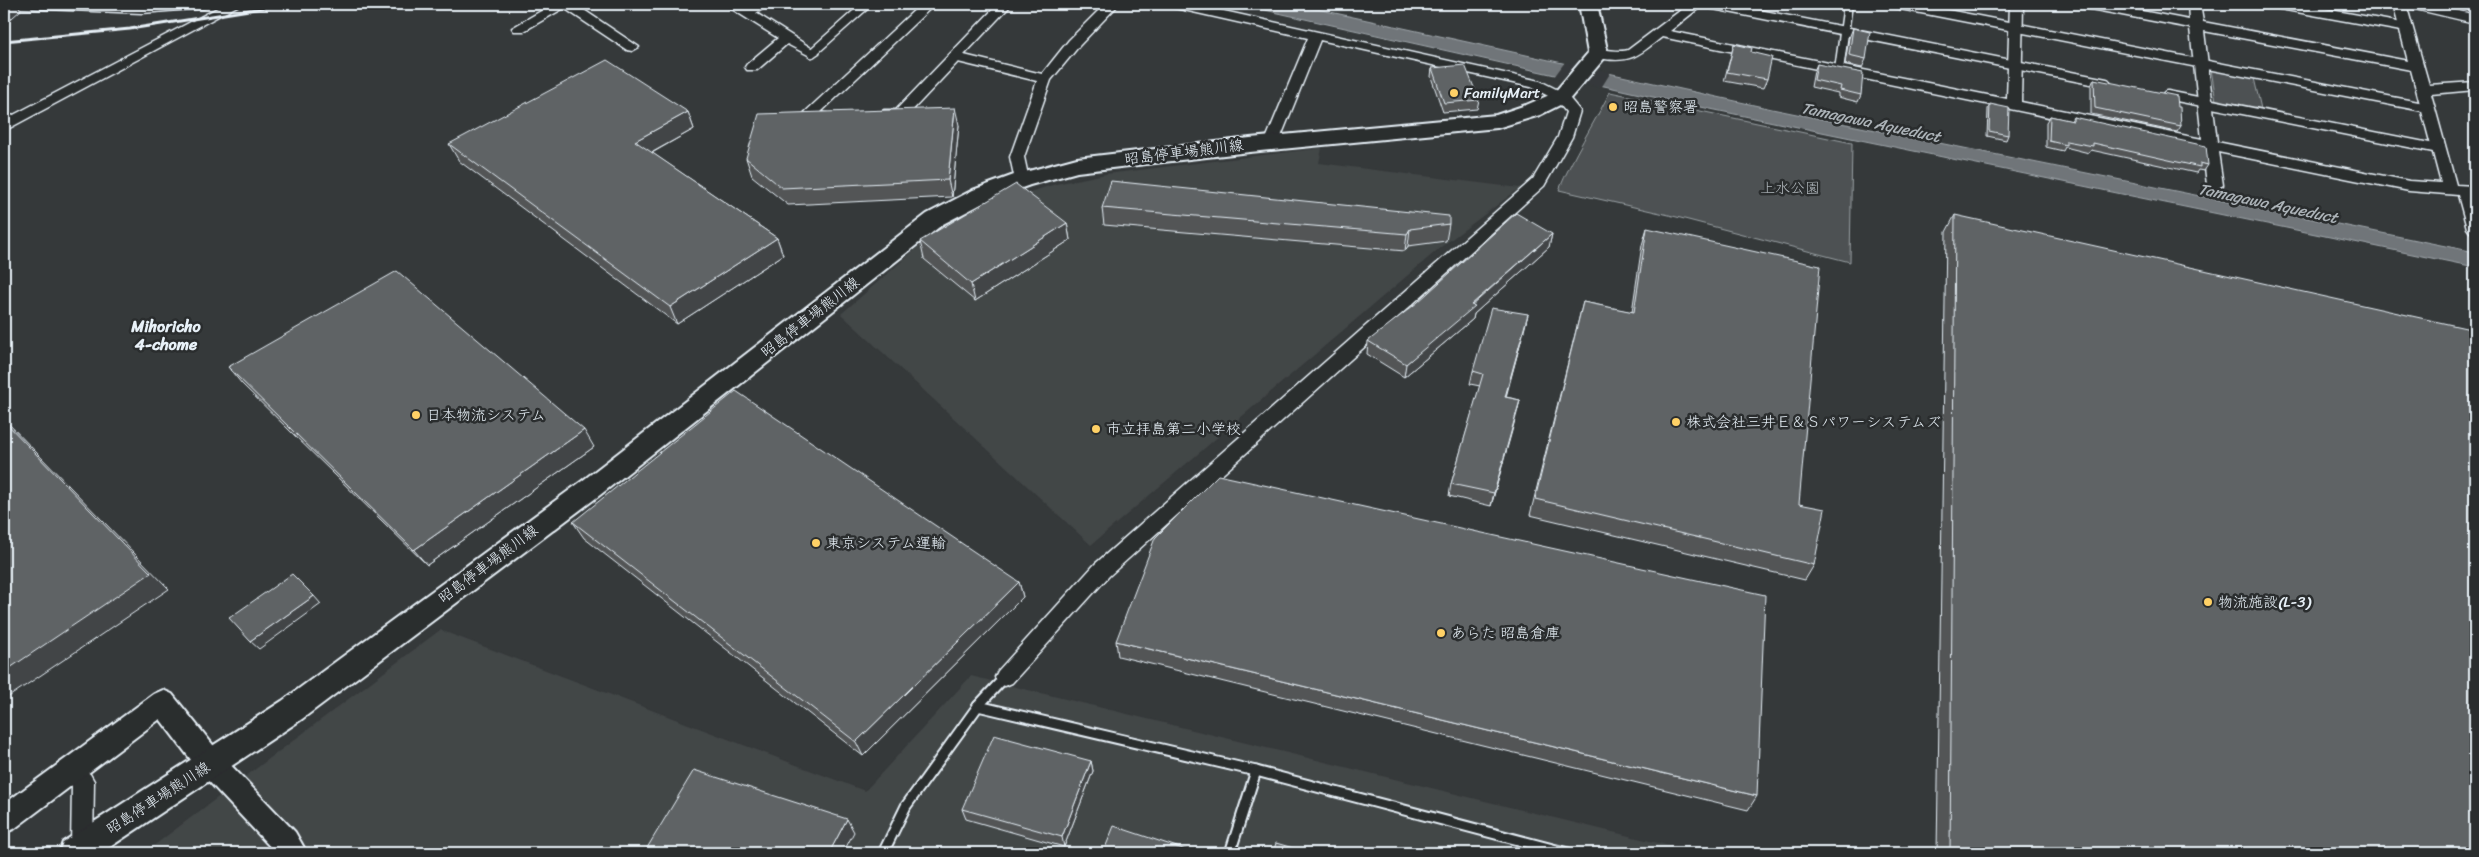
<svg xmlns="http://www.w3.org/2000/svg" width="2479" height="857" font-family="Sriracha,'Klee One',sans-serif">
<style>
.built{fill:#424647}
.green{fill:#4d5152;stroke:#9aa1a5}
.water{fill:#707579;stroke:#a0a7ac}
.pier{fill:#35393a}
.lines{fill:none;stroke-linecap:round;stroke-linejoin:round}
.service-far1-casing{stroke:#e8f1f8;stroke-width:11}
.service-casing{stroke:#e8f1f8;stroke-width:13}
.minor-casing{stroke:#e8f1f8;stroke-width:3}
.tertiary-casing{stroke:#e8f1f8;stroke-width:4}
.secondary-casing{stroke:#e8f1f8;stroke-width:4}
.service-far1{stroke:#2a2d2e;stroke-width:8}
.service{stroke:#2a2d2e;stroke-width:9}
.minor{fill:#2a2d2e;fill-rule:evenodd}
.tertiary{fill:#2a2d2e;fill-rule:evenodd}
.secondary{fill:#2a2d2e;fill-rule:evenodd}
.rail{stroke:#e8f1f8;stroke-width:3}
.wall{fill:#525557;stroke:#e8f1f8}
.shaded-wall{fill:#424547;stroke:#e8f1f8}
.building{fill:#5f6365;stroke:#e8f1f8}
.poi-dot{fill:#ffd166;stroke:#2a2d2e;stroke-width:2}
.labels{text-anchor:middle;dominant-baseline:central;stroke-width:5;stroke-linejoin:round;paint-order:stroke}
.poi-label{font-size:15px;fill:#e8f1f8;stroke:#2a2d2e;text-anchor:start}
.street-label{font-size:15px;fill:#e8f1f8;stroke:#2a2d2e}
.park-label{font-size:15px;fill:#b2b9be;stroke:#2a2d2e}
.water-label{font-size:16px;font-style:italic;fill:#acb3b8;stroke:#2a2d2e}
.neighbourhood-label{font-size:16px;font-weight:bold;fill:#e8f1f8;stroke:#2a2d2e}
</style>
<rect width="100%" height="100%" fill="#35393a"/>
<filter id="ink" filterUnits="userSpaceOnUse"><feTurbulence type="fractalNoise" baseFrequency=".02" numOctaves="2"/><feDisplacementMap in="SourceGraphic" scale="10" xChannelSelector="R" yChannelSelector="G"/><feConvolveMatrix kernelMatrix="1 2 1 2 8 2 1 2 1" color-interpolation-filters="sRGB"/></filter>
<g filter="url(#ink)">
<!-- built -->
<g class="built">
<path d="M1322,148L1319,163L1520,188L1441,247L1091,545L841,314L926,240L1010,198L1056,184L1106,174Z"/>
<path d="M440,630L865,791L971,676L1699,853H144Z"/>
</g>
<!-- green -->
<g class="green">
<path d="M2211,69L2254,78L2261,109L2216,101Z"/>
<path d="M1610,92L1852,143L1850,262L1669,215L1559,190C1573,156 1593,125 1610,92Z"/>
</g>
<!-- water -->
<path class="water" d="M1238,4H1294L1772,109L2475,252V267L1662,99Z"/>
<!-- pier -->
<path class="pier" d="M1565,62L1611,72L1601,88L1554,77Z"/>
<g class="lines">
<defs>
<g id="service-far1">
<path d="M1709,4L2106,83"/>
<path d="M1896,4L2428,108"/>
<path d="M2275,4L2407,28"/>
<path d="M2411,4L2475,19"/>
<path d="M812,53L867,4"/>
<path d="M1839,70L1848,4"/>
<path d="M2167,95L2439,149"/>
</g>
<g id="service">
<path d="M978,706L1256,771L1568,853"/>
<path d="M883,853L906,806L978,706L1005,677"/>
<path d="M1230,853L1256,771"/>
</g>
<g id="minor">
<path d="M14,4H211L204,8L142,13L21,8Z"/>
<path d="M225,4H241L4,131V120Z"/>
<path d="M553,4H575L639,47L632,51L627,50L564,8L524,31H514L512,28Z"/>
<path d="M724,4H739L746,8L754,4H770L756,13L819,53L812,57L787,44L757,70H747L745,67L747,64L778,38Z"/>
<path d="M921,4H935L821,112L830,114L832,117L830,120H803L801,117L803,114Z"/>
<path d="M998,4H1012L964,55L1042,74L1069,40L1105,4H1119L1079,46L1051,80L1024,157L1029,180L1022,185L1015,180L1010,157L1037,81L958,62L905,118L884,120L877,115L884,110H896Z"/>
<path d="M1169,4H1192L1540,81L1566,94L1580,111L1572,137L1544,186L1109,576L1012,683L1005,686L998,683L995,677L998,671L1095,564L1533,179L1558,137L1566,112L1556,100L1531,87L1320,40L1278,144L1271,149L1266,147L1264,144L1308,38L1175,8Z"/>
<path d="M1689,4H1704L1670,31L2007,99L2010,4H2023L2021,102L2202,139L2190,28L2085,8L2079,4H2105L2189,20L2188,4H2200L2203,22L2408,61L2393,4H2406L2429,85L2475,82V90L2431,94L2456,185L2475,186V196H2473L2475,203V233L2470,232L2467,228L2458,195L2409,191L2218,152L2223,185L2215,190L2207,185L2203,149L1662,37C1641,53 1633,63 1605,59C1600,58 1595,59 1591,54C1599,45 1617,54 1628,50ZM2204,31L2411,70L2441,183L2409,181L2217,142Z"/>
<path d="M71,761L90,774L94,781L93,848L91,853H73L71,848L72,785L64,778L60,771L64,764Z"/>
</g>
<path id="tertiary" d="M163,690L172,694L221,755L295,832L307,853H276L201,773L160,719L14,829L4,833V804L154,694Z"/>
<path id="secondary" d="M1579,4H1597L1608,54L1568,101L1540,115L1497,128L1250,152L1077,172L1030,185L989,200L943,224L600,495L302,719L101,853H59L63,842L282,701L582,481L927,214L973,190L1014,175L1077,158L1250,138L1496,115L1526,105L1554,93L1588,53Z"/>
</defs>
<!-- service-far1 casing -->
<use href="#service-far1" class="service-far1-casing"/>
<!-- service casing -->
<use href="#service" class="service-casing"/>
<!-- minor casing -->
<use href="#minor" class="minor-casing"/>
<!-- tertiary casing -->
<use href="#tertiary" class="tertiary-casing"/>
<!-- secondary casing -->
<use href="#secondary" class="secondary-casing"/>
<!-- service-far1 -->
<use href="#service-far1" class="service-far1"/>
<!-- service -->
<use href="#service" class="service"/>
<!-- minor -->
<use href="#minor" class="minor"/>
<!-- tertiary -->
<use href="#tertiary" class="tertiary"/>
<!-- secondary -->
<use href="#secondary" class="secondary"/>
<!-- rail -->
<path class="rail" d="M4,41L130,29L287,4"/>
</g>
<!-- wall -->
<g class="wall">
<path d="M1853,28L1866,59L1862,68L1845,64L1849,38Z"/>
<path d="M1734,44L1751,52L1767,79L1763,88L1724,81Z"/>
<path d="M1817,64L1861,95L1858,102L1838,97V93L1811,87L1814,71Z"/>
<path d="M1432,68L1479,100L1477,109L1443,112L1431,77Z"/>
<path d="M2094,79L2178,107L2181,126L2177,132L2091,114V86Z"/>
<path d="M1990,104L2008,135L2006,140L1987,136L1988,109Z"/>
<path d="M688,112L694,129L652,153L777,238L783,255L677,324L459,161L449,144Z"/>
<path d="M2050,116L2071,121L2073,117L2208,165L2204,171L2198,170L2196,173L2091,150L2089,153L2065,147L2063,151L2046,147V122Z"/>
<path d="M959,125L952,197L788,205L752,176L746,158Z"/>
<path d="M1102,208L1449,224L1446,241L1408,246L1405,251L1104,225Z"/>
<path d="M1955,215L2475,853H1937L1946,232Z"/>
<path d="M1067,223L1070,240L975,301L924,259L920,241Z"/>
<path d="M1647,228L1799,504L1814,565L1805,580L1530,515L1583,302L1632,312L1642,245Z"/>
<path d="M1552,234L1549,247L1474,314L1473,319L1404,377L1367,354L1368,341Z"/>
<path d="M1528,314L1506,397L1520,400L1491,506L1449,496L1451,484L1480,386L1470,384L1473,371Z"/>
<path d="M228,367L594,447L427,565L242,384Z"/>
<path d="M573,522L1019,582L1023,597L863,756L584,538Z"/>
<path d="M1116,641L1757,796L1748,810L1118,656Z"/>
<path d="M1091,761L1093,771L1064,847L966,819L962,809Z"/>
</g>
<!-- shaded-wall -->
<g class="shaded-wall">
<path d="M11,4H17L21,10L5,24L4,23V10Z"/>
<path d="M955,108L959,125L952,197L948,180Z"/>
<path d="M688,112L694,129L642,158L635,141Z"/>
<path d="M1067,223L1070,240L975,301L971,284Z"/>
<path d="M1410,229L1408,246L1405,251L1407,234Z"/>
<path d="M1552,234L1549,247L1474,314L1473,319L1404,377L1406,364Z"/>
<path d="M777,238L783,255L677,324L670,307Z"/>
<path d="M1528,314L1525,327L1502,409L1505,397Z"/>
<path d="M1520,400L1517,413L1491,506L1494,493Z"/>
<path d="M4,419L169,589L4,700Z"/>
<path d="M584,430L594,447L427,565L414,550Z"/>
<path d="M1019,582L1023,597L863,756L856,742Z"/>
<path d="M314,596L321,604L259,649L250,641Z"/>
<path d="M1091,761L1093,771L1064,847L1062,837Z"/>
<path d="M847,819L854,832L843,853H829Z"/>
</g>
<!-- building -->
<g class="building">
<path d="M4,4H11L4,10Z"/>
<path d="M1853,28L1870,32L1866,59L1849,55Z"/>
<path d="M1734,44L1752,48L1751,52L1772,57L1767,79L1727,72Z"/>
<path d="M607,60L688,112L635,141L777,238L670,307L449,144Z"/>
<path d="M1817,64L1863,73L1861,95L1840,90L1841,86L1814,80Z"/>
<path d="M1465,65L1479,100L1444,103L1432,68Z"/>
<path d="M2094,79L2177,96L2178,107H2180L2181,126L2095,108Z"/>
<path d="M1990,104L2009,108L2008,135L1989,131Z"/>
<path d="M955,108L948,180L782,188L746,158L759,114Z"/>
<path d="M2050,116L2073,121V117L2206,146L2208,165L2200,163V167L2093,143V146L2066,141V145L2049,141Z"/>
<path d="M1111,181L1449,216V224L1410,229L1407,234L1102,208Z"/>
<path d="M1016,184L1067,223L971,284L920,241Z"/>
<path d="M1516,213L1552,234L1471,305L1475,306L1406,364L1368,341L1418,302Z"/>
<path d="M1955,215L2475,330V853H1950Z"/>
<path d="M1647,228L1820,266L1799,504L1825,509L1814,565L1535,499L1583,302L1634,312Z"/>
<path d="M397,271L584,430L414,550L228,367Z"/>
<path d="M1491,308L1528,314L1505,397L1520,400L1494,493L1451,484L1483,374L1473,371Z"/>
<path d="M736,391L1019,582L856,742L573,522Z"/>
<path d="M4,421L151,573L4,672Z"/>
<path d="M1218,475L1765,595L1757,796L1116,641L1155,538Z"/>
<path d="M292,574L314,596L250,641L229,618Z"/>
<path d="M994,735L1091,761L1062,837L962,809Z"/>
<path d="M694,770L847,819L829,853H644Z"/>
<path d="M1114,826L1192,852V853H1103Z"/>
<path d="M1276,843L1310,853H1273Z"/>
</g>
</g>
<!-- markers -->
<g class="poi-dot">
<circle cx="1454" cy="93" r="5"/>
<circle cx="1613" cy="107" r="5"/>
<circle cx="416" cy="415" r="5"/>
<circle cx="1676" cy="422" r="5"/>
<circle cx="1096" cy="429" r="5"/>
<circle cx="816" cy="543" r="5"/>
<circle cx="2208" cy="602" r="5"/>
<circle cx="1441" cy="633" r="5"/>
</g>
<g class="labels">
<!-- poi labels -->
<g class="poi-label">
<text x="1464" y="93">FamilyMart</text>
<text x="1623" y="107">昭島警察署</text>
<text x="426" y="415">日本物流システム</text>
<text x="1686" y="422">株式会社三井Ｅ＆Ｓパワーシステムズ</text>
<text x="1106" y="429">市立拝島第二小学校</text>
<text x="826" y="543">東京システム運輸</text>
<text x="2218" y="602">物流施設(L-3)</text>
<text x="1451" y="633">あらた 昭島倉庫</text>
</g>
<!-- street labels -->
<g class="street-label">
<text transform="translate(1184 152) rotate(-7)">昭島停車場熊川線</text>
<text transform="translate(810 317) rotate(-38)">昭島停車場熊川線</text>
<text transform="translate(488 564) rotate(-37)">昭島停車場熊川線</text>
<text transform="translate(158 798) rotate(-33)">昭島停車場熊川線</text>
</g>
<!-- park labels -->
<g class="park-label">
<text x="1790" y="188">上水公園</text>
</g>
<!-- water labels -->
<g class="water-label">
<text transform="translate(1871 122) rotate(12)">Tamagawa Aqueduct</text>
<text transform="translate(2268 203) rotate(12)">Tamagawa Aqueduct</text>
</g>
<!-- neighbourhood labels -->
<g class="neighbourhood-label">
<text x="166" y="326">Mihoricho<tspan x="166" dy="18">4-chome</tspan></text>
</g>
</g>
<!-- margin -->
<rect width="2479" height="857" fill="none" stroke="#2a2d2e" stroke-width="20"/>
<rect x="10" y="10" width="2459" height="837" fill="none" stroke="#e8f1f8" stroke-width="2" filter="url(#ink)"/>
</svg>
